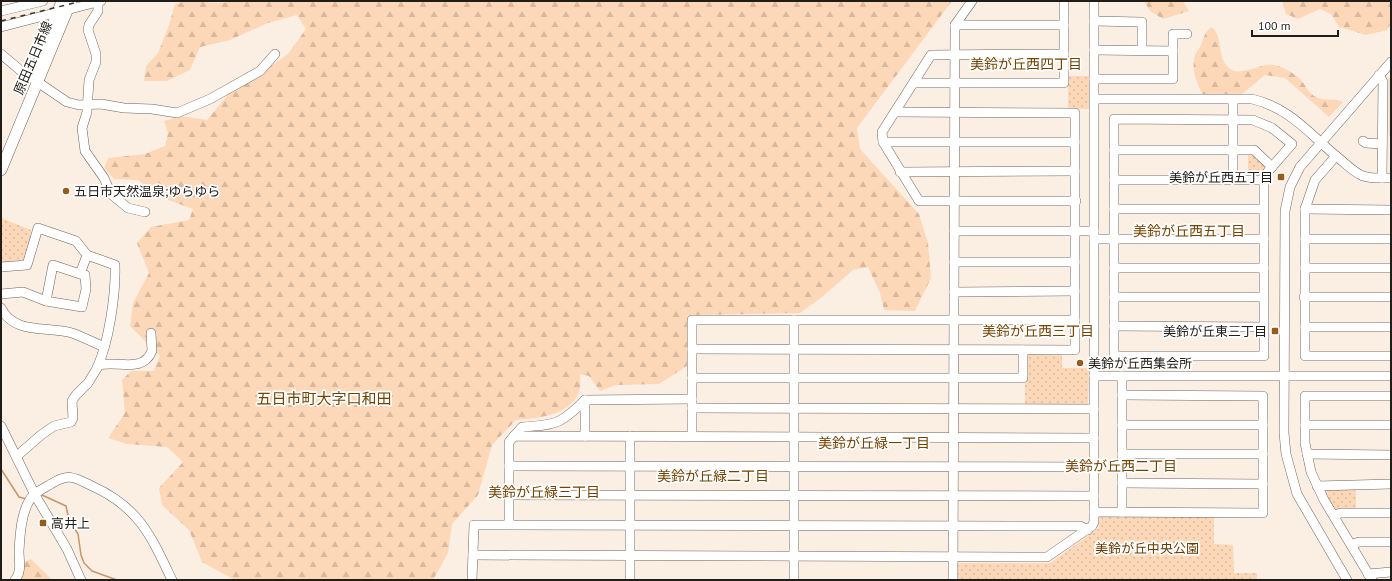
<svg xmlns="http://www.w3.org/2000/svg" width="1392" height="581" font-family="'PT Sans','Noto Sans JP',sans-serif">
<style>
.built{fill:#f3e0cf}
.forest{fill:url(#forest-firs)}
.park{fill:url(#park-dots)}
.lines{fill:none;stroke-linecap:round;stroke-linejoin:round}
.stream{stroke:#c79669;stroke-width:1.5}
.minor-casing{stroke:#6f645a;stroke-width:10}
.major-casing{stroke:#6f645a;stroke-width:12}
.minor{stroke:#fff;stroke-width:9}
.major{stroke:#fff;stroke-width:11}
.rail{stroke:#3a3530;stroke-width:1.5;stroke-dasharray:5 5;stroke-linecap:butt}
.poi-dot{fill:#975c1b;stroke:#fff;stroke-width:1.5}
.labels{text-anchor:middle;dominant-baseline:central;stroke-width:3.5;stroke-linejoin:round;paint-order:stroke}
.street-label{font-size:13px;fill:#201c18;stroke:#fff}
.poi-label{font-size:13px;fill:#201c18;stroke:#fff;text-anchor:start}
.park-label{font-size:13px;fill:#693b00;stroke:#fff}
.neighbourhood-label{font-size:14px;fill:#764200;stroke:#fff}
.quarter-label{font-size:15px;fill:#764200;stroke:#fff}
</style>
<defs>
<pattern id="forest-firs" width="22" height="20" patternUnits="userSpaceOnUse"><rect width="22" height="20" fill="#fdd8b8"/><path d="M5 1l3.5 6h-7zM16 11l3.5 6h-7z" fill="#d9b99d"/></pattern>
<pattern id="park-dots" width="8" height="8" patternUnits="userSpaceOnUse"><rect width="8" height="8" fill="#fdd8b8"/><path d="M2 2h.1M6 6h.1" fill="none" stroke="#d9b99d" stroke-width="1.8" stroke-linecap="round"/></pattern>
</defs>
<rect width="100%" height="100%" fill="#fbeee3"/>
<!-- built -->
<path class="built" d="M1391,76V136H1389L1388,79Z"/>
<!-- forest -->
<g class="forest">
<path d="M187,1C199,1 222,5 231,1H952L857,128L860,149L919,214L928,243L931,278L915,311L884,310L880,293L868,267L853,270L822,297L800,313L695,315L689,318L687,366L659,384L616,385L600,391L589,376L580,374C580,379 581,387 579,392C569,416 538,418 516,420L492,445L478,495L452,524L448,553L433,580H235L202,562L189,530L162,505L159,488L183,462L167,447L127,444L108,438L125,413L122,380L131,371H154L160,356L130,326L133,303L149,273L137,243L151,227L189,220L193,209L160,197L138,180L114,179L104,168L108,158L145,154L165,146L168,133L164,121L181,116L207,120L231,91L268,68L288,54L306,29L297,15L268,23L230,40L200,47L190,70L167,81H144L146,66L158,53L169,25L175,4Z"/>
<path d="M1144,1H1183L1189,11L1163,19L1150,11Z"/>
<path d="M1282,1H1391V23L1387,30L1366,35L1339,27L1331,14L1320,9L1298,19L1286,14Z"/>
<path d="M1212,27C1224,38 1216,57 1229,68C1240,78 1260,63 1273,65C1282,66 1294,73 1300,79C1305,84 1307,91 1314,96C1323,102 1334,97 1343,102L1329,117L1285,78L1265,75L1241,95H1203C1196,82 1191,70 1195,55C1196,51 1200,49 1201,45C1204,37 1205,31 1212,27Z"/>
<path d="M31,559L52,580H20L23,563Z"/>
</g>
<!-- park -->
<g class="park">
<rect x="1068" y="76" width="21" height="33"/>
<path d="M1248,153H1253L1266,165V170L1259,177H1248Z"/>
<path d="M1,218L31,230L27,256L24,262H1Z"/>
<path d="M1029,352H1062V368H1089L1088,404L1025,405V355Z"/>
<path d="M1356,486V510C1331,510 1334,511 1322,490Z"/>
<path d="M1214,515V544L1233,545L1234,573H1257V580H956L958,563H1050L1099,528V516Z"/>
</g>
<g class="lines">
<!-- stream -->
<g class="stream">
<path d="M1,469L19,497L26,499"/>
<path d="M42,495L66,506L69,520L78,534L81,555L84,563L92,571L117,580"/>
</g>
<defs>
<g id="minor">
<path d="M98,1V11L89,25L88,30L96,54V62L89,80L87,112L82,128L85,151L104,178L111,194L128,208L145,212"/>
<path d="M1,11L43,1"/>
<path d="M1094,21L1142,22V50"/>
<path d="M955,25H1064"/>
<path d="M1,27L101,1"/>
<path d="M1094,50L1173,51"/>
<path d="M1,54L20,70L67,102L79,105L101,104L124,108L152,109L177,113L210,99L260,71L275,54"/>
<path d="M1064,54L931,55L882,132L883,142L919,201H1076"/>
<path d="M1379,75L1383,82L1382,178"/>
<path d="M1094,79H1173V34H1187"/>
<path d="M914,83H1064V1"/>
<path d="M1095,99H1252C1291,108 1311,136 1341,160C1347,165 1355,173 1363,176C1372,179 1382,178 1391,178"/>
<path d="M1114,119L1253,120L1272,128L1292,144L1264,176V356H1114Z"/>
<path d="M1363,141L1366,143L1382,144"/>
<path d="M883,142H1075"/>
<path d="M1114,150H1254L1272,167"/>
<path d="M1336,156L1315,180L1305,209V356H1391"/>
<path d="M900,172L1075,171"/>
<path d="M1114,180H1264"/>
<path d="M1233,180V100"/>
<path d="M1114,209H1263"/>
<path d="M1305,209L1391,210"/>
<path d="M954,231H1094"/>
<path d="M1094,239H1264"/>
<path d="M1305,239H1391"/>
<path d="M954,262H1075"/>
<path d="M1,267L27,265L38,228L76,241L87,255L115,265C116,293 109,342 97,368"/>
<path d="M1114,268H1264"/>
<path d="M1305,268H1391"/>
<path d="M80,274L85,275L86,289L82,307L46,301L53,265L80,274L87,255"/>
<path d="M954,292L1075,291"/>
<path d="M1,294L23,292L46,301"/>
<path d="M1114,297H1263"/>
<path d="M1304,297H1391"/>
<path d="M1,308C14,335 48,326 72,333C83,337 93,342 104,347"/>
<path d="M794,320V580"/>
<path d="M1114,326L1263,327"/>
<path d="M1305,327H1391"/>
<path d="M692,349L1075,350V113L895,112"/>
<path d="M1094,376H1391"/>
<path d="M692,378H1023V350"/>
<path d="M692,408L1094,409"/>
<path d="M1122,425H1263"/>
<path d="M1305,425H1391"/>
<path d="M1,426L35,495L67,549L81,580"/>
<path d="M514,436L522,427C556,425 561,424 585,400"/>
<path d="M585,436V400L692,399"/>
<path d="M692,436V320H1075"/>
<path d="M1122,454H1263"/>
<path d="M1307,454L1391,455"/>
<path d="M17,456L41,435L54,426L71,422L73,418L72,401L76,395L88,383L99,365C118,360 142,374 152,351L151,333"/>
<path d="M509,466L1094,467"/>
<path d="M1122,483L1263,484"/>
<path d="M1317,486L1391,484"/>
<path d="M509,495L1094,496"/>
<path d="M1094,512L1263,513V396L1122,395"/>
<path d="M1122,512V376"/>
<path d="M1334,515L1341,513H1391"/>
<path d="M509,524V442L514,436L1094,438"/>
<path d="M1351,545L1359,542H1391"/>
<path d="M473,555L1047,557L1092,526L1094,522V1"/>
<path d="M1368,574L1391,572"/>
<path d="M15,580C22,572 19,561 19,551C20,535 21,515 29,501C33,493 44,488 51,484C69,473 74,477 92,486C139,507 151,536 172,580"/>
<path d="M472,580L474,525L1080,526L1088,530"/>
<path d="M630,580V436"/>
<path d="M953,580L955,25L972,1"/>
<path d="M1347,580L1297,494L1286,454L1284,433L1285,211L1290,187L1300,167L1391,62"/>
<path d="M1372,580L1324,500L1311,472L1305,443V396H1391"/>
</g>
<g id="major">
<path d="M36,70L62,1"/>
<path d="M1,170L71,1"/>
</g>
</defs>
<!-- minor casing -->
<use href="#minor" class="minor-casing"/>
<!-- major casing -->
<use href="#major" class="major-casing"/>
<!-- minor -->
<use href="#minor" class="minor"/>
<!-- major -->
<use href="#major" class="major"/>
<!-- rail -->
<path class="rail" d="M1,21L82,1"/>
</g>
<!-- markers -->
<g class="poi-dot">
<rect x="1277" y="173" width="8" height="8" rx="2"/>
<circle cx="66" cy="191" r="4"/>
<rect x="1271" y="327" width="8" height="8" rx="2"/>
<circle cx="1080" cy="363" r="4"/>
<rect x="39" y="519" width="8" height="8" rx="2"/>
</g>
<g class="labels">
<!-- street labels -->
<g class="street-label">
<text transform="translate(33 58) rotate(-67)">原田五日市線</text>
</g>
<!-- poi labels -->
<g class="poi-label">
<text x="1273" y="177" text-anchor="end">美鈴が丘西五丁目</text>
<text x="74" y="191">五日市天然温泉;ゆらゆら</text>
<text x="1267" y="331" text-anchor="end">美鈴が丘東三丁目</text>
<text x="1088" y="363">美鈴が丘西集会所</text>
<text x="51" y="523">高井上</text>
</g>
<!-- park labels -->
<g class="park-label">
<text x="1147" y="548">美鈴が丘中央公園</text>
</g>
<!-- neighbourhood labels -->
<g class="neighbourhood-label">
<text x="1026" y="64">美鈴が丘西四丁目</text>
<text x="1189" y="231">美鈴が丘西五丁目</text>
<text x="1038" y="331">美鈴が丘西三丁目</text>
<text x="874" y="443">美鈴が丘緑一丁目</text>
<text x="1121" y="466">美鈴が丘西二丁目</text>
<text x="713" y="476">美鈴が丘緑二丁目</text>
<text x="544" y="492">美鈴が丘緑三丁目</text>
</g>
<!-- quarter labels -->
<g class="quarter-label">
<text x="324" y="398">五日市町大字口和田</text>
</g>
</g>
<!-- border -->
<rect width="1392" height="581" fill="none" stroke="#201c18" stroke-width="4"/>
<!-- scale -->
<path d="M1252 30v6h86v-6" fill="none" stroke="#201c18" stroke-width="2"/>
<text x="1258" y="30" font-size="12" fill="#201c18" stroke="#ffffff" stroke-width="3" paint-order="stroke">100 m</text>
</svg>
